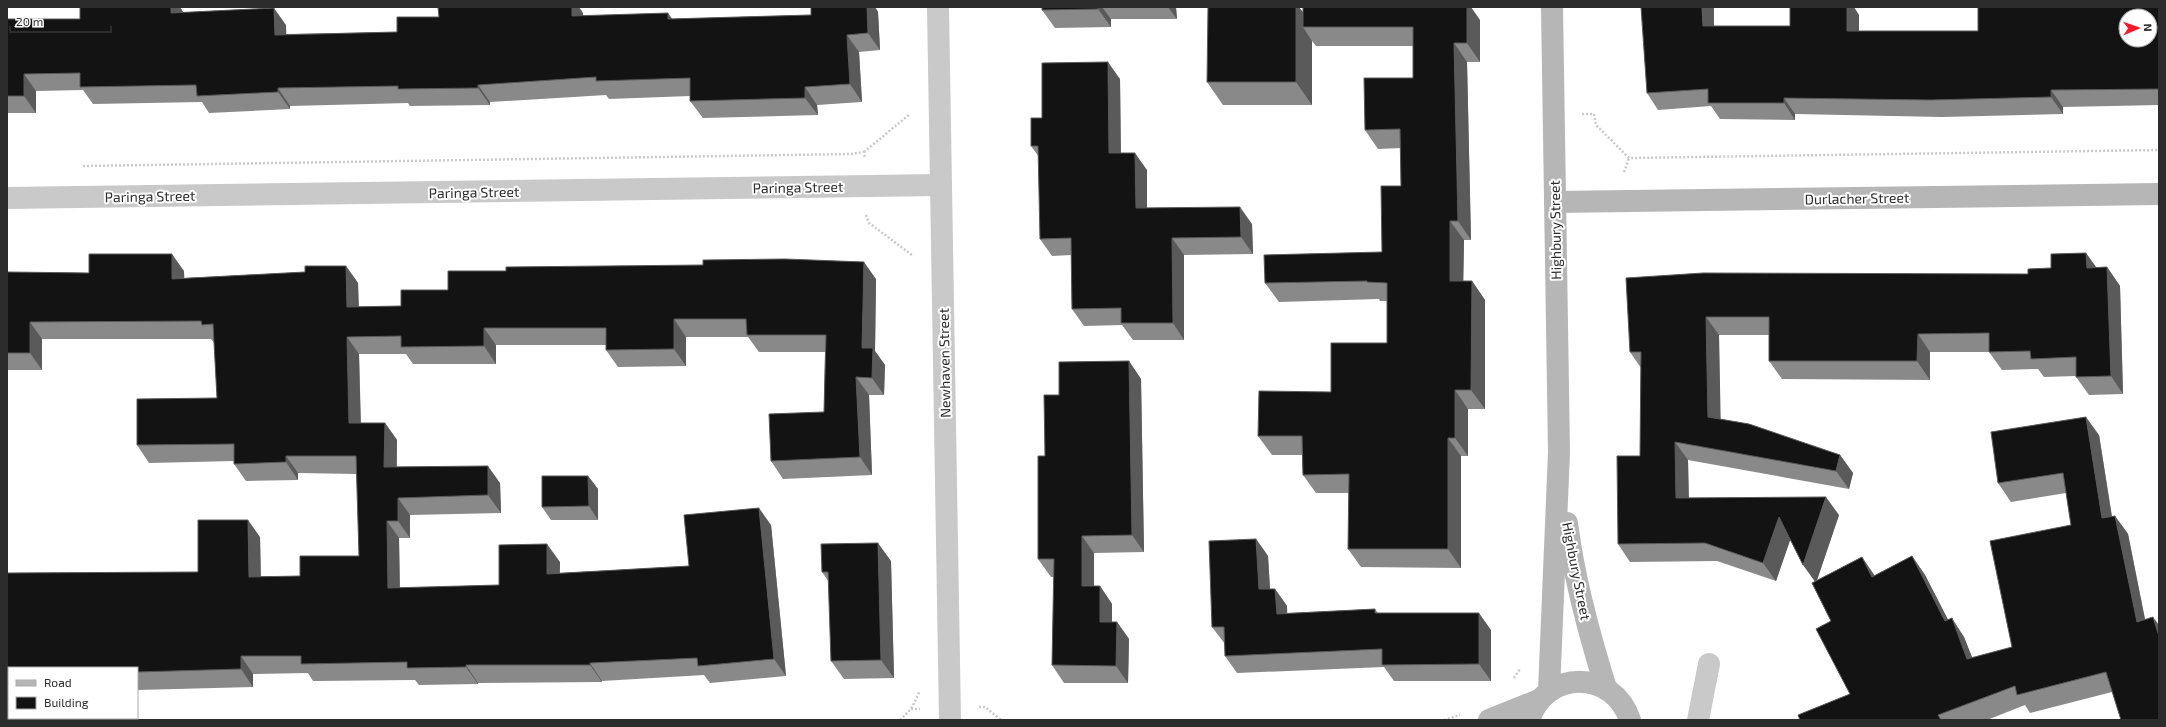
<svg xmlns="http://www.w3.org/2000/svg" width="2166" height="727" font-family="'Exo 2',sans-serif">
<style>
.lines{fill:none;stroke-linecap:round;stroke-linejoin:round}
.path{stroke:#c9c9c9;stroke-width:2.5;stroke-dasharray:2 2;stroke-linecap:butt}
.street{stroke:#c9c9c9;stroke-width:22}
.secondary{stroke:#b6b6b6;stroke-width:22}
.wall{fill:#898989}
.shaded-wall{fill:#5a5a5a}
.building{fill:#131313;stroke:#5a5a5a;fill-rule:evenodd}
.labels{text-anchor:middle;dominant-baseline:central;stroke-width:4;stroke-linejoin:round;paint-order:stroke}
.street-label{font-size:14px;fill:#2c2c2c;stroke:#fff}
</style>
<rect width="100%" height="100%" fill="#fff"/>
<g class="lines">
<!-- path -->
<g class="path">
<path d="M1582,114H1594L1596,125L1629,158L2159,150"/>
<path d="M864,152L910,114"/>
<path d="M83,166L851,154L864,152L865,158"/>
<path d="M1624,172L1629,158"/>
<path d="M866,215L869,223L912,255"/>
<path d="M1514,678L1520,669"/>
<path d="M979,707H985L1001,720"/>
<path d="M911,709H920"/>
<path d="M900,720L911,709L920,691"/>
<path d="M1444,720L1460,715"/>
</g>
<!-- street -->
<g class="street">
<path d="M938,7L950,720"/>
<path d="M7,198L941,185"/>
<path d="M1698,720L1709,664"/>
</g>
<!-- secondary -->
<g class="secondary">
<path d="M1555,202L2159,194"/>
<path d="M1567,523C1574,579 1589,634 1606,688"/>
<path d="M1549,691L1559,452L1552,7"/>
<path d="M1489,720L1539,700"/>
<path d="M1529,720C1546,669 1613,669 1630,720"/>
</g>
</g>
<!-- wall -->
<g class="wall">
<path d="M80,7H180L183,12L286,25V34L397,32L439,17L583,13V16L672,19L811,15V7H875L878,12L880,50L859,52L862,102L817,105L818,115L703,118L690,101V96L609,99L606,95L490,102V105L410,106L408,103L290,106V109L209,113L202,102L93,104L83,90L36,91V113H7V19H80Z"/>
<path d="M1042,7H1176L1177,19H1111V27L1055,28L1042,10Z"/>
<path d="M1299,7L1303,12L1480,20V62H1467L1471,240H1464L1463,281H1472L1485,300V409H1468V456H1461V568L1361,567L1348,549L1349,493H1316L1303,475L1302,455H1272L1258,436L1331,392L1387,343V301H1380L1379,299L1279,302L1265,283L1382,252L1401,186V148L1378,149L1365,130L1413,78V46H1316L1312,41V105H1223L1207,82Z"/>
<path d="M2159,7V105L2063,107V114L1942,117L1795,114V120L1720,119L1711,106L1658,110L1647,93L1714,26H1790L1859,15V31H1978Z"/>
<path d="M1120,79L1121,153L1147,170V208L1252,224L1253,254L1184,255V340H1133L1122,325L1084,326L1072,309L1071,255L1052,256L1040,239L1039,157L1031,146L1042,118Z"/>
<path d="M2086,253L2096,268L2107,267L2120,286L2123,394L2089,395L2076,377V376L2044,377L2038,369L2002,370L1989,352H1930V380L1782,379L1769,361V335H1719L1720,419L1840,455L1853,473L1849,489L1688,460L1689,498L1839,515L1817,580L1875,576L1912,556L1925,575L1948,620L1964,637L1972,658L2012,647L2071,525L2066,493L2011,502L1998,483L2099,435L2112,516H2115L2128,534L2145,619L2112,692L2030,713L2025,705L1987,720H1800L1850,694L1831,621L1815,581L1790,539L1776,581L1717,561L1630,562L1618,544L1640,456L1641,368L1630,352L1626,278L2028,274L2051,268Z"/>
<path d="M346,266L358,283L359,307L401,306L448,290L876,279L875,351L885,365L884,395H869L872,475L783,479L771,461L824,412L825,352H759L748,337H686V366L618,367L606,350V345H496V364H413L406,354H359L361,423H385L397,440V467L500,483L501,513L410,515V538H399L400,588L499,585L560,562V573L689,566L771,525L786,676L710,683L704,675L602,681V682L478,683V684L419,685L415,680L313,681L308,673L253,674V687L137,690V668H9V689H7V573L198,572L260,537L261,576H300L359,556L357,474L298,473V480L246,481L234,464V461L149,463L137,445L217,398L214,343L211,339H42V370H7V272L89,273L184,271V278L305,272Z"/>
<path d="M1129,361L1141,379L1144,552L1094,553V586H1100L1112,604V622H1117L1129,639L1128,683H1064L1052,665L1054,577H1051L1038,559L1059,395Z"/>
<path d="M588,476L598,489V520H551L542,507Z"/>
<path d="M1256,539L1268,556L1270,589H1275L1287,606V613L1375,609L1378,613L1491,630V681H1394L1384,667L1237,673L1225,656V644L1212,627Z"/>
<path d="M891,561L894,678L844,679L831,661L829,582L822,572Z"/>
</g>
<!-- shaded-wall -->
<g class="shaded-wall">
<path d="M171,7H180L183,12L171,13Z"/>
<path d="M572,7H579L583,13L584,33L572,16Z"/>
<path d="M867,7H875L878,12L880,50L868,33Z"/>
<path d="M1098,7H1102L1111,19V27L1098,9Z"/>
<path d="M1168,7H1176L1177,19Z"/>
<path d="M1296,7H1299L1312,26L1303,27L1312,41V105L1296,82Z"/>
<path d="M1460,7H1471L1480,20V62L1467,43Z"/>
<path d="M1702,7H1714V43L1703,26Z"/>
<path d="M1847,7H1854L1859,15V48L1847,31Z"/>
<path d="M274,8L286,25L287,52L275,35Z"/>
<path d="M668,13L680,30L668,19Z"/>
<path d="M847,35L859,52L862,102L850,84Z"/>
<path d="M1454,43L1467,62L1471,240L1458,221Z"/>
<path d="M1108,62L1120,79L1121,170L1109,153Z"/>
<path d="M24,74L36,91V113L24,96Z"/>
<path d="M478,85L490,102V105L478,88Z"/>
<path d="M805,87L817,105L818,115L805,98Z"/>
<path d="M278,88L290,106V109L278,92Z"/>
<path d="M2051,90L2063,107V114L2051,97Z"/>
<path d="M1784,98L1795,114V120L1784,103Z"/>
<path d="M1135,153L1147,170V225L1136,208Z"/>
<path d="M1240,207L1252,224L1253,254L1241,237Z"/>
<path d="M1450,221L1464,240L1463,300L1450,281Z"/>
<path d="M1172,238L1184,255V340L1173,323Z"/>
<path d="M2086,253L2099,271L2087,268Z"/>
<path d="M172,254L184,271L185,296L172,279Z"/>
<path d="M864,262L876,279L875,351L885,365L884,395L872,378L862,348Z"/>
<path d="M346,266L358,283L359,324L347,307Z"/>
<path d="M2107,267L2120,286L2123,394L2111,376Z"/>
<path d="M1472,281L1485,300V409L1471,390Z"/>
<path d="M1706,317L1719,335L1721,436L1708,417Z"/>
<path d="M674,319L686,337V366L674,349Z"/>
<path d="M30,322L42,339V370L30,353Z"/>
<path d="M484,328L496,345V364L484,346Z"/>
<path d="M1918,334L1930,352V380L1917,361Z"/>
<path d="M347,337L359,354L361,440L349,423Z"/>
<path d="M1129,361L1141,379L1144,552L1132,535Z"/>
<path d="M856,377L869,395L872,475L860,457Z"/>
<path d="M1455,390L1468,409V456L1455,438Z"/>
<path d="M2086,417L2099,435L2115,537L2102,518Z"/>
<path d="M385,423L397,440L396,484L384,467Z"/>
<path d="M1448,438L1461,456V568L1448,549Z"/>
<path d="M1675,442L1688,460L1689,516L1676,498Z"/>
<path d="M1840,455L1853,473L1849,489L1836,471Z"/>
<path d="M286,456L298,473V480L286,462Z"/>
<path d="M488,466L500,483L501,513L488,495Z"/>
<path d="M588,476L598,489V520L589,506Z"/>
<path d="M1826,497L1839,515L1816,583L1803,565Z"/>
<path d="M398,498L410,515V538L398,521Z"/>
<path d="M759,508L771,525L786,676L774,659Z"/>
<path d="M2115,516L2128,534L2149,640L2137,622Z"/>
<path d="M1779,517L1792,535L1776,581L1763,563Z"/>
<path d="M248,520L260,537L261,594L249,577Z"/>
<path d="M387,521L399,538L400,605L388,588Z"/>
<path d="M1082,536L1094,553V604L1082,586Z"/>
<path d="M1256,539L1268,556L1271,606L1259,589Z"/>
<path d="M878,543L891,561L894,678L881,660Z"/>
<path d="M547,544L560,562L559,592L547,574Z"/>
<path d="M1912,556L1925,575L1958,639L1945,621Z"/>
<path d="M1862,557L1875,576L1872,577Z"/>
<path d="M1100,586L1112,604V639L1100,622Z"/>
<path d="M1275,589L1287,606L1288,631L1277,614Z"/>
<path d="M1479,613L1491,630V681L1479,664Z"/>
<path d="M2153,617L2159,625V636Z"/>
<path d="M1952,618L1964,637L1980,677L1967,659Z"/>
<path d="M1117,622L1129,639L1128,683L1116,666Z"/>
<path d="M241,656L253,674V687L241,669Z"/>
<path d="M590,663L602,681V682L590,665Z"/>
<path d="M466,665L478,683V684L466,667Z"/>
</g>
<!-- building -->
<g class="building">
<path d="M80,7H171V13L274,8L275,35L397,32V17H439L438,7H572V16L668,13V19L811,15V7H867L868,33L847,35L850,84L805,87V98L690,101V78L596,81V77L478,85V88L398,89V86L278,88V92L197,96L196,85L80,87V73L24,74V96H7V19H80Z"/>
<path d="M1042,7H1098V9L1042,10Z"/>
<path d="M1208,7H1296V82H1207Z"/>
<path d="M1303,7H1467V43H1454L1458,221H1450V281H1472L1471,390H1455V438H1448V549H1348L1349,474L1303,475L1302,436H1258L1259,391L1331,392V343H1387V283L1367,282V281L1265,283L1264,255L1382,252L1381,186H1401L1400,129L1365,130L1364,78H1413V27H1303Z"/>
<path d="M1641,7H1702L1703,26H1790V7H1847V31H1978V7H2159V89L2051,90V97L1930,100L1784,98V103H1708V89L1647,93ZM2126,16H2150V40H2126Z"/>
<path d="M1108,62L1109,153H1135L1136,208L1240,207L1241,237L1172,238L1173,323H1121V308L1072,309L1071,238L1040,239L1038,146H1031V118H1042V63Z"/>
<path d="M2086,253L2087,268L2107,267L2111,376L2076,377V357L2031,359L2030,351L1989,352V333L1918,334L1917,361H1769V317H1706L1708,417L1749,424L1840,455L1836,471L1675,442L1676,498L1826,497L1803,565L1779,517L1763,563L1705,543L1618,544L1617,456H1640L1641,352H1630L1626,278L1703,273L2028,274V269L2051,268V254Z"/>
<path d="M89,254H172V279L305,272V266H346L347,307L401,306V290H448V271H506V267L703,265V260L785,259L864,262L862,348H873L872,378L856,377L860,457L771,461L769,414L824,412L826,335H747L746,319H674V349L606,350V328H484V346L401,347V336L347,337L349,423H385L384,467L488,466V495L398,498V521H387L388,588L499,585V545L547,544V574L689,566L684,515L759,508L774,659L698,666L697,658L590,663V665H466V667L407,668V662L301,664V656H241V669L137,672V668H9V671H7V573L198,572V520H248L249,577L300,576V556H359L356,456H286V462L234,464V444L137,445V399L217,398L213,324L202,325L201,321L30,322V353H7V272L89,273Z"/>
<path d="M1129,361L1132,535L1082,536V586H1100V622H1117L1116,666L1052,665L1054,559H1038V456H1045L1044,395H1059V362Z"/>
<path d="M2086,417L2102,518L2115,516L2137,622L2153,617L2159,636V720H2121L2106,672L2017,695L2015,686L1938,715L1941,720H1800L1798,715L1850,694L1816,629L1831,621L1812,583L1862,557L1872,577L1912,556L1945,621L1952,618L1967,659L2012,647L1990,541L2071,525L2063,473L1998,483L1991,432Z"/>
<path d="M542,476H588L589,506L542,507Z"/>
<path d="M1256,539L1259,589H1275L1277,614L1375,609V613H1479V664L1382,665V649L1225,656L1224,627H1212L1209,541Z"/>
<path d="M878,543L881,660L831,661L828,572H822L821,544Z"/>
</g>
<g class="labels">
<!-- street labels -->
<g class="street-label">
<text transform="translate(798 187) rotate(-1)">Paringa Street</text>
<text transform="translate(474 192) rotate(-1)">Paringa Street</text>
<text transform="translate(150 196) rotate(-1)">Paringa Street</text>
<text transform="translate(1857 198) rotate(-1)">Durlacher Street</text>
<text transform="translate(1555 230) rotate(-91)">Highbury Street</text>
<text transform="translate(944 363) rotate(-91)">Newhaven Street</text>
<text transform="translate(1577 571) rotate(79)">Highbury Street</text>
</g>
</g>
<!-- border -->
<rect width="2166" height="727" fill="none" stroke="#2c2c2c" stroke-width="16"/>
<!-- legend -->
<rect x="8" y="667" width="130" height="52" fill="#ffffff" stroke="#ababab"/>
<rect x="16" y="680" width="20" height="6" fill="#b6b6b6" stroke="#ababab"/>
<text x="44" y="687" font-size="12" fill="#2c2c2c">Road</text>
<rect x="16" y="697" width="20" height="12" fill="#131313" stroke="#ababab"/>
<text x="44" y="707" font-size="12" fill="#2c2c2c">Building</text>
<!-- north arrow -->
<g transform="translate(2138 28) rotate(88)"><circle r="19" fill="#ffffff" stroke="#ababab"/>
<path d="M0-3L7 15L0 10L-7 15Z" fill="#f71a2b"/>
<text y="-6" font-size="11" font-weight="bold" text-anchor="middle" fill="#2c2c2c">N</text>
</g>
<!-- scale -->
<path d="M10 26v6h101v-6" fill="none" stroke="#2c2c2c" stroke-width="2"/>
<text x="16" y="26" font-size="12" fill="#2c2c2c" stroke="#ffffff" stroke-width="3" paint-order="stroke">20 m</text>
</svg>
